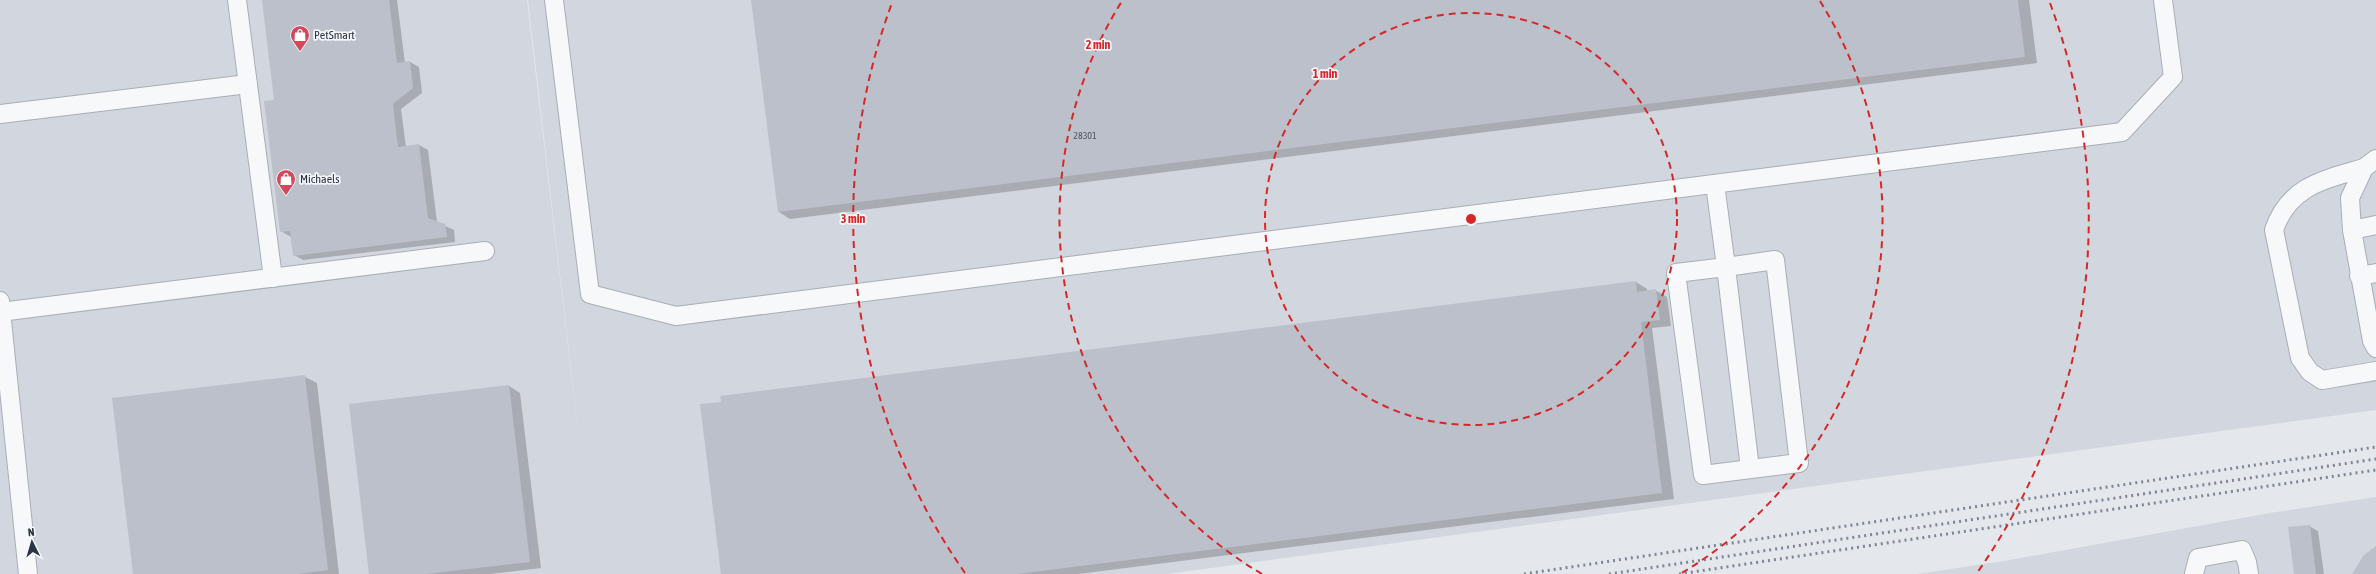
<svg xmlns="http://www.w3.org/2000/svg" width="2376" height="574" font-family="'Asap Condensed',sans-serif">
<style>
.built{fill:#d2d6de}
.shadow{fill:#0003}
.building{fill:#bbc0ca}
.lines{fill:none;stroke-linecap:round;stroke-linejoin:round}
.minor-casing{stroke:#a9aeb7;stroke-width:20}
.minor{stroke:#f7f8fa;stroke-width:18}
.rail{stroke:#7d8696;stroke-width:3;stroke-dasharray:2 4;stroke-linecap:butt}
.ring{fill:none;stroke:#d62828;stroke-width:2;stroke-dasharray:7 5}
.labels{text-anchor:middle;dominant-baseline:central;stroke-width:3.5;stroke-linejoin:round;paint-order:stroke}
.number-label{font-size:10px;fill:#4f5766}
.poi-label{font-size:12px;fill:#2b3445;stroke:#f4f6f9;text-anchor:start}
.centre{fill:#d62828;stroke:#f4f6f9;stroke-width:2}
.ring-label{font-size:12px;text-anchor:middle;font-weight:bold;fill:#d62828;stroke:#f4f6f9;stroke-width:3.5;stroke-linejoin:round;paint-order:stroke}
</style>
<rect width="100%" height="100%" fill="#e4e7ec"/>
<!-- built -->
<g class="built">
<path d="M0,0H527L587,507L528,0H2376V410L1167,574H0Z"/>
<path d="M2376,497V574H1917L2004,561L2270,513Z"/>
</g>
<!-- shadow -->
<g class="shadow">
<path d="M263,0H397L405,63L410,62L419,67L422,93L401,109L406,147L419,145L428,150L437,222L454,230L455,242L303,260L294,255L291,237L281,231L275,101Z"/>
<path d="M752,0H2029L2037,63L790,219L779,212Z"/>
<path d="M1636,282L1647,289V291L1655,290L1667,297L1671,326L1652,328L1674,499L1078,574H722Z"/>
<path d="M305,377L317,383L339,574H134Z"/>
<path d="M509,386L520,393L541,568L490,574H370Z"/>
<path d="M2309,526L2318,531L2324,574H2295Z"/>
</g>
<!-- building -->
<g class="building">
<path d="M262,0H389L397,63L410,61L413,88L393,104L398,147L419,144L428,218L445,224L447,237L293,256L290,231L280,232L264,101L274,100Z"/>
<path d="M751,0H2018L2025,57L778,212Z"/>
<path d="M1636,281L1637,292L1656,289L1660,320L1641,322L1662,493L1017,574H721L700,404L721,402L720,396Z"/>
<path d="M305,375L328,570L298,574H133L112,398Z"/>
<path d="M509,385L530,562L426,574H369L349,404Z"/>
<path d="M2310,525L2316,574H2294L2288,527Z"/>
<path d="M2376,546V574H2352L2364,555Z"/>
</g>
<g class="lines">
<defs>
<g id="minor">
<path d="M237,0L273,278"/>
<path d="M554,0L590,294L676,316L2122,132L2173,77L2163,0"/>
<path d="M0,114L248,84"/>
<path d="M2376,159L2364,168L2350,198L2352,230L2372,341L2376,348"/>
<path d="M2364,168C2323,180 2289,186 2274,230L2300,358L2310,372L2322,380L2376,371"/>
<path d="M1715,184L1726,267L1775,260L1799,463L1703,475L1676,273L1726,267L1750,469"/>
<path d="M2352,230L2376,225"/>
<path d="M2359,276L2376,273"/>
<path d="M0,301L28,574"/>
<path d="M0,312L485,251"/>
<path d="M2194,574L2198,558L2242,550L2247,562L2249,574"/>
</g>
</defs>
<!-- minor casing -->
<use href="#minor" class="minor-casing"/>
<!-- minor -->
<use href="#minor" class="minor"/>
<!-- rail -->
<g class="rail">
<path d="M1524,574L2376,447"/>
<path d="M1609,574L2376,459"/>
<path d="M1679,574L2376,470"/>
</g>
</g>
<!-- distance rings -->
<g class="ring">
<circle cx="1471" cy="219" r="206"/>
<path d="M1262 574A412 412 0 0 1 1122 1M1820 1A412 412 0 0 1 1680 574"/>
<path d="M965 573A618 618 0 0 1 892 3M2050 3A618 618 0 0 1 1977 573"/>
</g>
<!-- icons -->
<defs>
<symbol id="shop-pin" viewBox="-11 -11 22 30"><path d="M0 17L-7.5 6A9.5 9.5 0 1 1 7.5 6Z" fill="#d1495b" stroke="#f4f6f9"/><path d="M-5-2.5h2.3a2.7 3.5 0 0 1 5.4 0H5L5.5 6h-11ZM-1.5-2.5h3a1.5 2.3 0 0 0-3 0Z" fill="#fff"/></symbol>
</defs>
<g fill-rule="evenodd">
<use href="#shop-pin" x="289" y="24" width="22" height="30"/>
<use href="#shop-pin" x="275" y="168" width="22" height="30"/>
</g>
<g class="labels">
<!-- number labels -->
<g class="number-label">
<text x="1085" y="135">28301</text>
</g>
<!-- poi labels -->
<g class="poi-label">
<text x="314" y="35">PetSmart</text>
<text x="300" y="179">Michaels</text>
</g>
</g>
<circle cx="1471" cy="219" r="6" class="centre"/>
<g class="ring-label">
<text x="1098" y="49">2 min</text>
<text x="1325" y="78">1 min</text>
<text x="853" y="223">3 min</text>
</g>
<!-- north arrow -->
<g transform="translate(32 542) rotate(355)" stroke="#f4f6f9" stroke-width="3" paint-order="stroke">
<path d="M0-3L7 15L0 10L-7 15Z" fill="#2b3445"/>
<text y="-6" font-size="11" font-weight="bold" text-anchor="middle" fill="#2b3445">N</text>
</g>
</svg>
